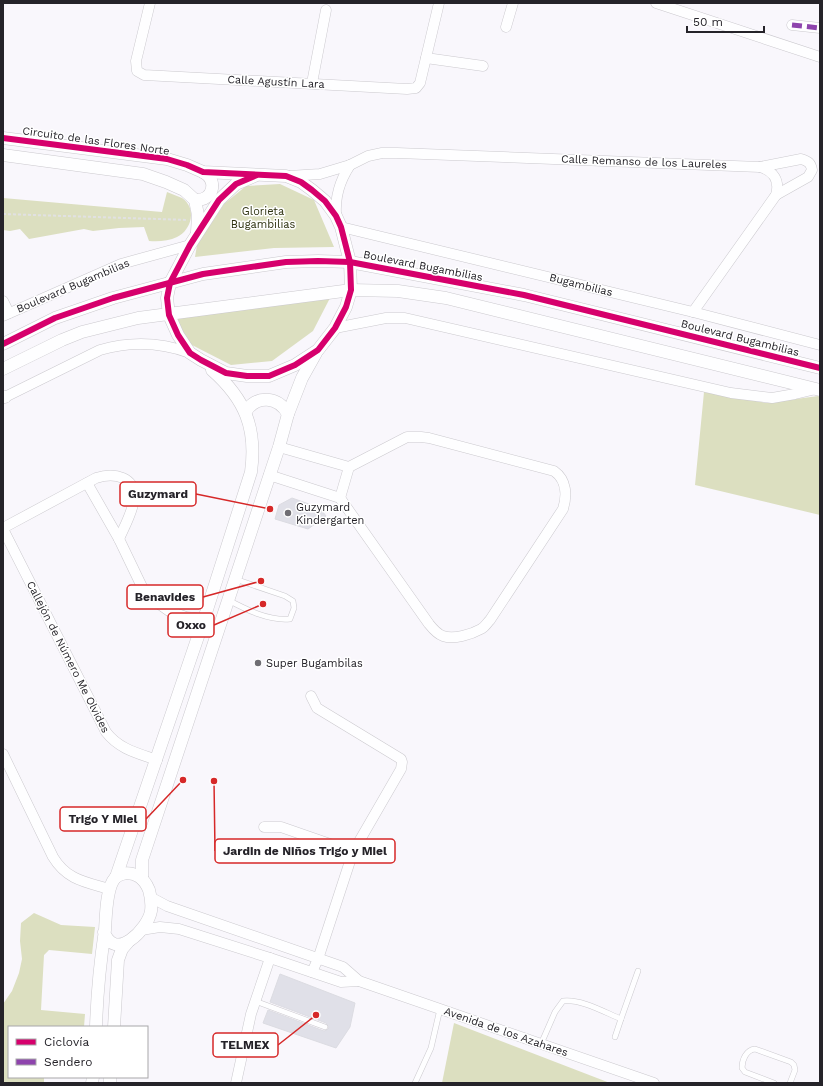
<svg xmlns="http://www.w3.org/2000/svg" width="823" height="1086" font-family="'Work Sans',sans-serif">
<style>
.green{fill:#dcdfc0}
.building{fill:#e0e0e8;stroke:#dcdce2}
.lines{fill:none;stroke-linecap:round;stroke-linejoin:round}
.service-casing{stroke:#cbc9ce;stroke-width:6}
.minor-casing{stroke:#cbc9ce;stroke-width:11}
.tertiary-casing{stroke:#cbc9ce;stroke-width:13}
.path{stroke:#e1e1e2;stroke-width:2;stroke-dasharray:3 2;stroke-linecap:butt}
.service{stroke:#fefeff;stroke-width:5}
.minor{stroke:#fefeff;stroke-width:10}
.tertiary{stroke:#fefeff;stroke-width:12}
.quiet{stroke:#8e44ad;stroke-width:5;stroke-dasharray:10 5;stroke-linecap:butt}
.cycleway-casing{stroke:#fff;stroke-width:8}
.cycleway{stroke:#d6006c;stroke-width:6}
.poi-dot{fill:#6f6d73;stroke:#fff;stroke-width:1.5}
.labels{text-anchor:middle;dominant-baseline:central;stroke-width:3;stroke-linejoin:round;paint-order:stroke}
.street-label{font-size:11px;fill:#252329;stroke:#fff}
.park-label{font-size:11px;fill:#2d310f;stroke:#fff}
.poi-label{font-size:11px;fill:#252329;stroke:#fff;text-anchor:start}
.leader{fill:none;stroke:#d62828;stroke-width:1.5}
.callout-dot{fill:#d62828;stroke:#fff;stroke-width:1.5}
.callout{fill:#fff;stroke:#d62828;stroke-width:1.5}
.callout-label{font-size:12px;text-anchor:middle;font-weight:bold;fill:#252329}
</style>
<rect width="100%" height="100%" fill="#f9f7fc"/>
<!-- green -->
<g class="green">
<path d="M280,184L314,200L334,247L274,248L195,257L197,245L224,204L246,186Z"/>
<path d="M167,192C172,194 177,196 182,198C197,208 192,230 177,237C169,241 158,242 149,241L144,227L119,228L93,231L84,229L29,239L20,229L10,231L3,230V198L162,212Z"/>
<path d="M330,298L313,331L272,361L231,365L190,344L176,319Z"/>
<path d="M704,392L767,403L818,396L820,397V515L695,485Z"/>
<path d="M34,913L61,925L95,927L92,954L49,950L44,955L41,1010L85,1014L84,1027H9V1077H44V1083H3V1004L12,991L19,973L22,959L20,941L21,923Z"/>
<path d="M454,1023L610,1083H442Z"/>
</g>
<!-- building -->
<g class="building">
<path d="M292,498L320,508L326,516L308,529L275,519L279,505Z"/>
<path d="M280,974L355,1003L350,1027L336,1048L263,1023L268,1010L324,1031L327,1030L329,1028L326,1023L270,1002Z"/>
</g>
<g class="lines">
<defs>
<g id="service">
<path d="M228,600C247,610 269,621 290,619L294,608L293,601L285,596L235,579"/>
<path d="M255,1001L325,1027"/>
<path d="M615,1037L621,1019"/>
<path d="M541,1044L555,1012L563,1001C582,999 604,1012 621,1019L638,971"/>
<path d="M415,1083L431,1048L440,1009"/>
<path d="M774,1083L745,1072L742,1068C742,1060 746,1050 755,1049L791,1062L794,1065L795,1070L790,1083"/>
</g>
<g id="minor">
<path d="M150,3L136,61L137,71L144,75L407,89L416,88L420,83L439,3"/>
<path d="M656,3L820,57"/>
<path d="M792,25L820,28"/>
<path d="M506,27L513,3"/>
<path d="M426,58L483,66"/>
<path d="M312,83L326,10"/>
<path d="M760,167L801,159C808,161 811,163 812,170L808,177L776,195"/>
<path d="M289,176L320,174L350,165L368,156L382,153H397L760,167C774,171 780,181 776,195L693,312"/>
<path d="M336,216C335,197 339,182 350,165"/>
<path d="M341,227L693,312L820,345"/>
<path d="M3,301L9,313"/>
<path d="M3,316L121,264L190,245"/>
<path d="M335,328L386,318H405L731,393L772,398L795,394L816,389"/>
<path d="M3,398L100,350C131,341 160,342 190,353"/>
<path d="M269,475L340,498L429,624C433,629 437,634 443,636C454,640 472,634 481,629C485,627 487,623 490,620L563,509C567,496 567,480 554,471L429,438L421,437H407L349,467L279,447"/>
<path d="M87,483L119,539L144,591L152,599L169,611L186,617L204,619"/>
<path d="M340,498L349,467"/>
<path d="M3,528L96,478C105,475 114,474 123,478C147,489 126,522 119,539"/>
<path d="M3,529L106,732C119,749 137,753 157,760"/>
<path d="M311,696L317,708L401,759L402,762L401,769L353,852L318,959L312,972"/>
<path d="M3,754L53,857C67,880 85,882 109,889"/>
<path d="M264,827H281L353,852"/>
<path d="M152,898L167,906L343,967L359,981L654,1083"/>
<path d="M141,930L160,927L179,929L270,958L341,982L359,981"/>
<path d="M236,1083L251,1014L270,958"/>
</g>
<g id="tertiary">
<path d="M3,138L167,159L187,165L203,172L286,176L301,182L312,190L325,201L336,216L341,227L350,262L351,290L346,307L335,328L318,350L295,365L269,376H247L226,373L201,360L190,353L178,335L169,315L167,298L170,283L190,245L219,200L236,184L257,175"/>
<path d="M3,155L143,174L166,182L184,190L195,200L198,215L197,232"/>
<path d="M195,200C213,201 219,181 203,172"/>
<path d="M3,344L55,318L113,298L203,274L286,262L318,261L350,262L524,295L820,368"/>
<path d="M3,369L62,340L82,332L138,318L351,290L398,291L446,298L820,390"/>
<path d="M3,397H5"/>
<path d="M246,411C257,395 278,396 288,414"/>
<path d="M116,877L204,619L251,472C257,428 245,399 212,370"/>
<path d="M142,879V860L279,447L288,414L302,378L316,353"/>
<path d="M96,1027C97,994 100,963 105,930C106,916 106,888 115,878C121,872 131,872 138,876C143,879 147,885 149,890C151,897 152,903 151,911C148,929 115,963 104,932"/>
<path d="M114,1027L118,960L122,949L128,942"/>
<path d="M92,1083L93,1077"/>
<path d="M110,1083V1077"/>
</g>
</defs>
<!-- service casing -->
<use href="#service" class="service-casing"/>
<!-- minor casing -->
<use href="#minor" class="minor-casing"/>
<!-- tertiary casing -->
<use href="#tertiary" class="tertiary-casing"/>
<!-- path -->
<path class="path" d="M3,214L188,220"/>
<!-- service -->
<use href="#service" class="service"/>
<!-- minor -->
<use href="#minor" class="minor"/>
<!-- tertiary -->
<use href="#tertiary" class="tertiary"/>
<!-- quiet -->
<path class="quiet" d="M792,25L820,28"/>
<defs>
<g id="cycleway">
<path d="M3,138L167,159L187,165L203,172L286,176L301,182L312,190L325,201L336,216L341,227L350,262L351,290L346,307L335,328L318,350L295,365L269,376H247L226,373L201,360L190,353L178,335L169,315L167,298L170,283L190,245L219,200L236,184L257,175"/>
<path d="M3,344L55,318L113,298L203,274L286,262L318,261L350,262L524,295L820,368"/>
</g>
</defs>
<!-- cycleway casing -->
<use href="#cycleway" class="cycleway-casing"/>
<!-- cycleway -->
<use href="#cycleway" class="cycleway"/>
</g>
<!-- markers -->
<g class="poi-dot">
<circle cx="288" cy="513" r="4"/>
<circle cx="258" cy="663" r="4"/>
</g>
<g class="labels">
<!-- street labels -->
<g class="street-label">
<text transform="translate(276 82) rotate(3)">Calle Agustín Lara</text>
<text transform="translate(96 141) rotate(8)">Circuito de las Flores Norte</text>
<text transform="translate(644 162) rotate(2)">Calle Remanso de los Laureles</text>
<text transform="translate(423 266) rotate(11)">Boulevard Bugambilias</text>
<text transform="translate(581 285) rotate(14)">Bugambilias</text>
<text transform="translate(73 286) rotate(-23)">Boulevard Bugambilias</text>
<text transform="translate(740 338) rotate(14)">Boulevard Bugambilias</text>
<text transform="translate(68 657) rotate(63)">Callejón de Número Me Olvides</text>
<text transform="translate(506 1032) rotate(19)">Avenida de los Azahares</text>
</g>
<!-- park labels -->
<g class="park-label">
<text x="263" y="211">Glorieta<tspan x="263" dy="13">Bugambilias</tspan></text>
</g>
<!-- poi labels -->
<g class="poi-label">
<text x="296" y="507">Guzymard<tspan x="296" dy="13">Kindergarten</tspan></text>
<text x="266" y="663">Super Bugambilas</text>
</g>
</g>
<!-- callouts -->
<path class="leader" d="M270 509L196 494M261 581L203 597M263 604L214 625M183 780L146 819M214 781L215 851M316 1015L278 1045"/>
<g class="callout-dot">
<circle cx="270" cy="509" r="4"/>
<circle cx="261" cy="581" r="4"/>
<circle cx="263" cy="604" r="4"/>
<circle cx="183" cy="780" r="4"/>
<circle cx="214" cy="781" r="4"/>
<circle cx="316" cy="1015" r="4"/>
</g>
<g class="callout">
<rect x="120" y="482" width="76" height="24" rx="4"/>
<rect x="127" y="585" width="76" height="24" rx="4"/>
<rect x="168" y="613" width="46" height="24" rx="4"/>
<rect x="60" y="807" width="86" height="24" rx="4"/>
<rect x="215" y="839" width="180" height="24" rx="4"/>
<rect x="213" y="1033" width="65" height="24" rx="4"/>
</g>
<g class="callout-label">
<text x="158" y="498">Guzymard</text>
<text x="165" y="601">Benavides</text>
<text x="191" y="629">Oxxo</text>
<text x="103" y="823">Trigo Y Miel</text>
<text x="305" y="855">Jardin de Niños Trigo y Miel</text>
<text x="245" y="1049">TELMEX</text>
</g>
<!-- border -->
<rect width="823" height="1086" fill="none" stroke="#252329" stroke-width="8"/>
<!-- legend -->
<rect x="8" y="1026" width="140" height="52" fill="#ffffff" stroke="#a8a7a9"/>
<rect x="16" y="1039" width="20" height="6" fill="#d6006c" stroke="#a8a7a9"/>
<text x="44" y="1046" font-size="12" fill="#252329">Ciclovía</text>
<rect x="16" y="1059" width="20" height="6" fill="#8e44ad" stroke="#a8a7a9"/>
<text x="44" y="1066" font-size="12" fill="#252329">Sendero</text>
<!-- scale -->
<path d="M687 26v6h77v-6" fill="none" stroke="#252329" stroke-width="2"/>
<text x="693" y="26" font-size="12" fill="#252329" stroke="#ffffff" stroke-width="3" paint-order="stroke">50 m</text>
</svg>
